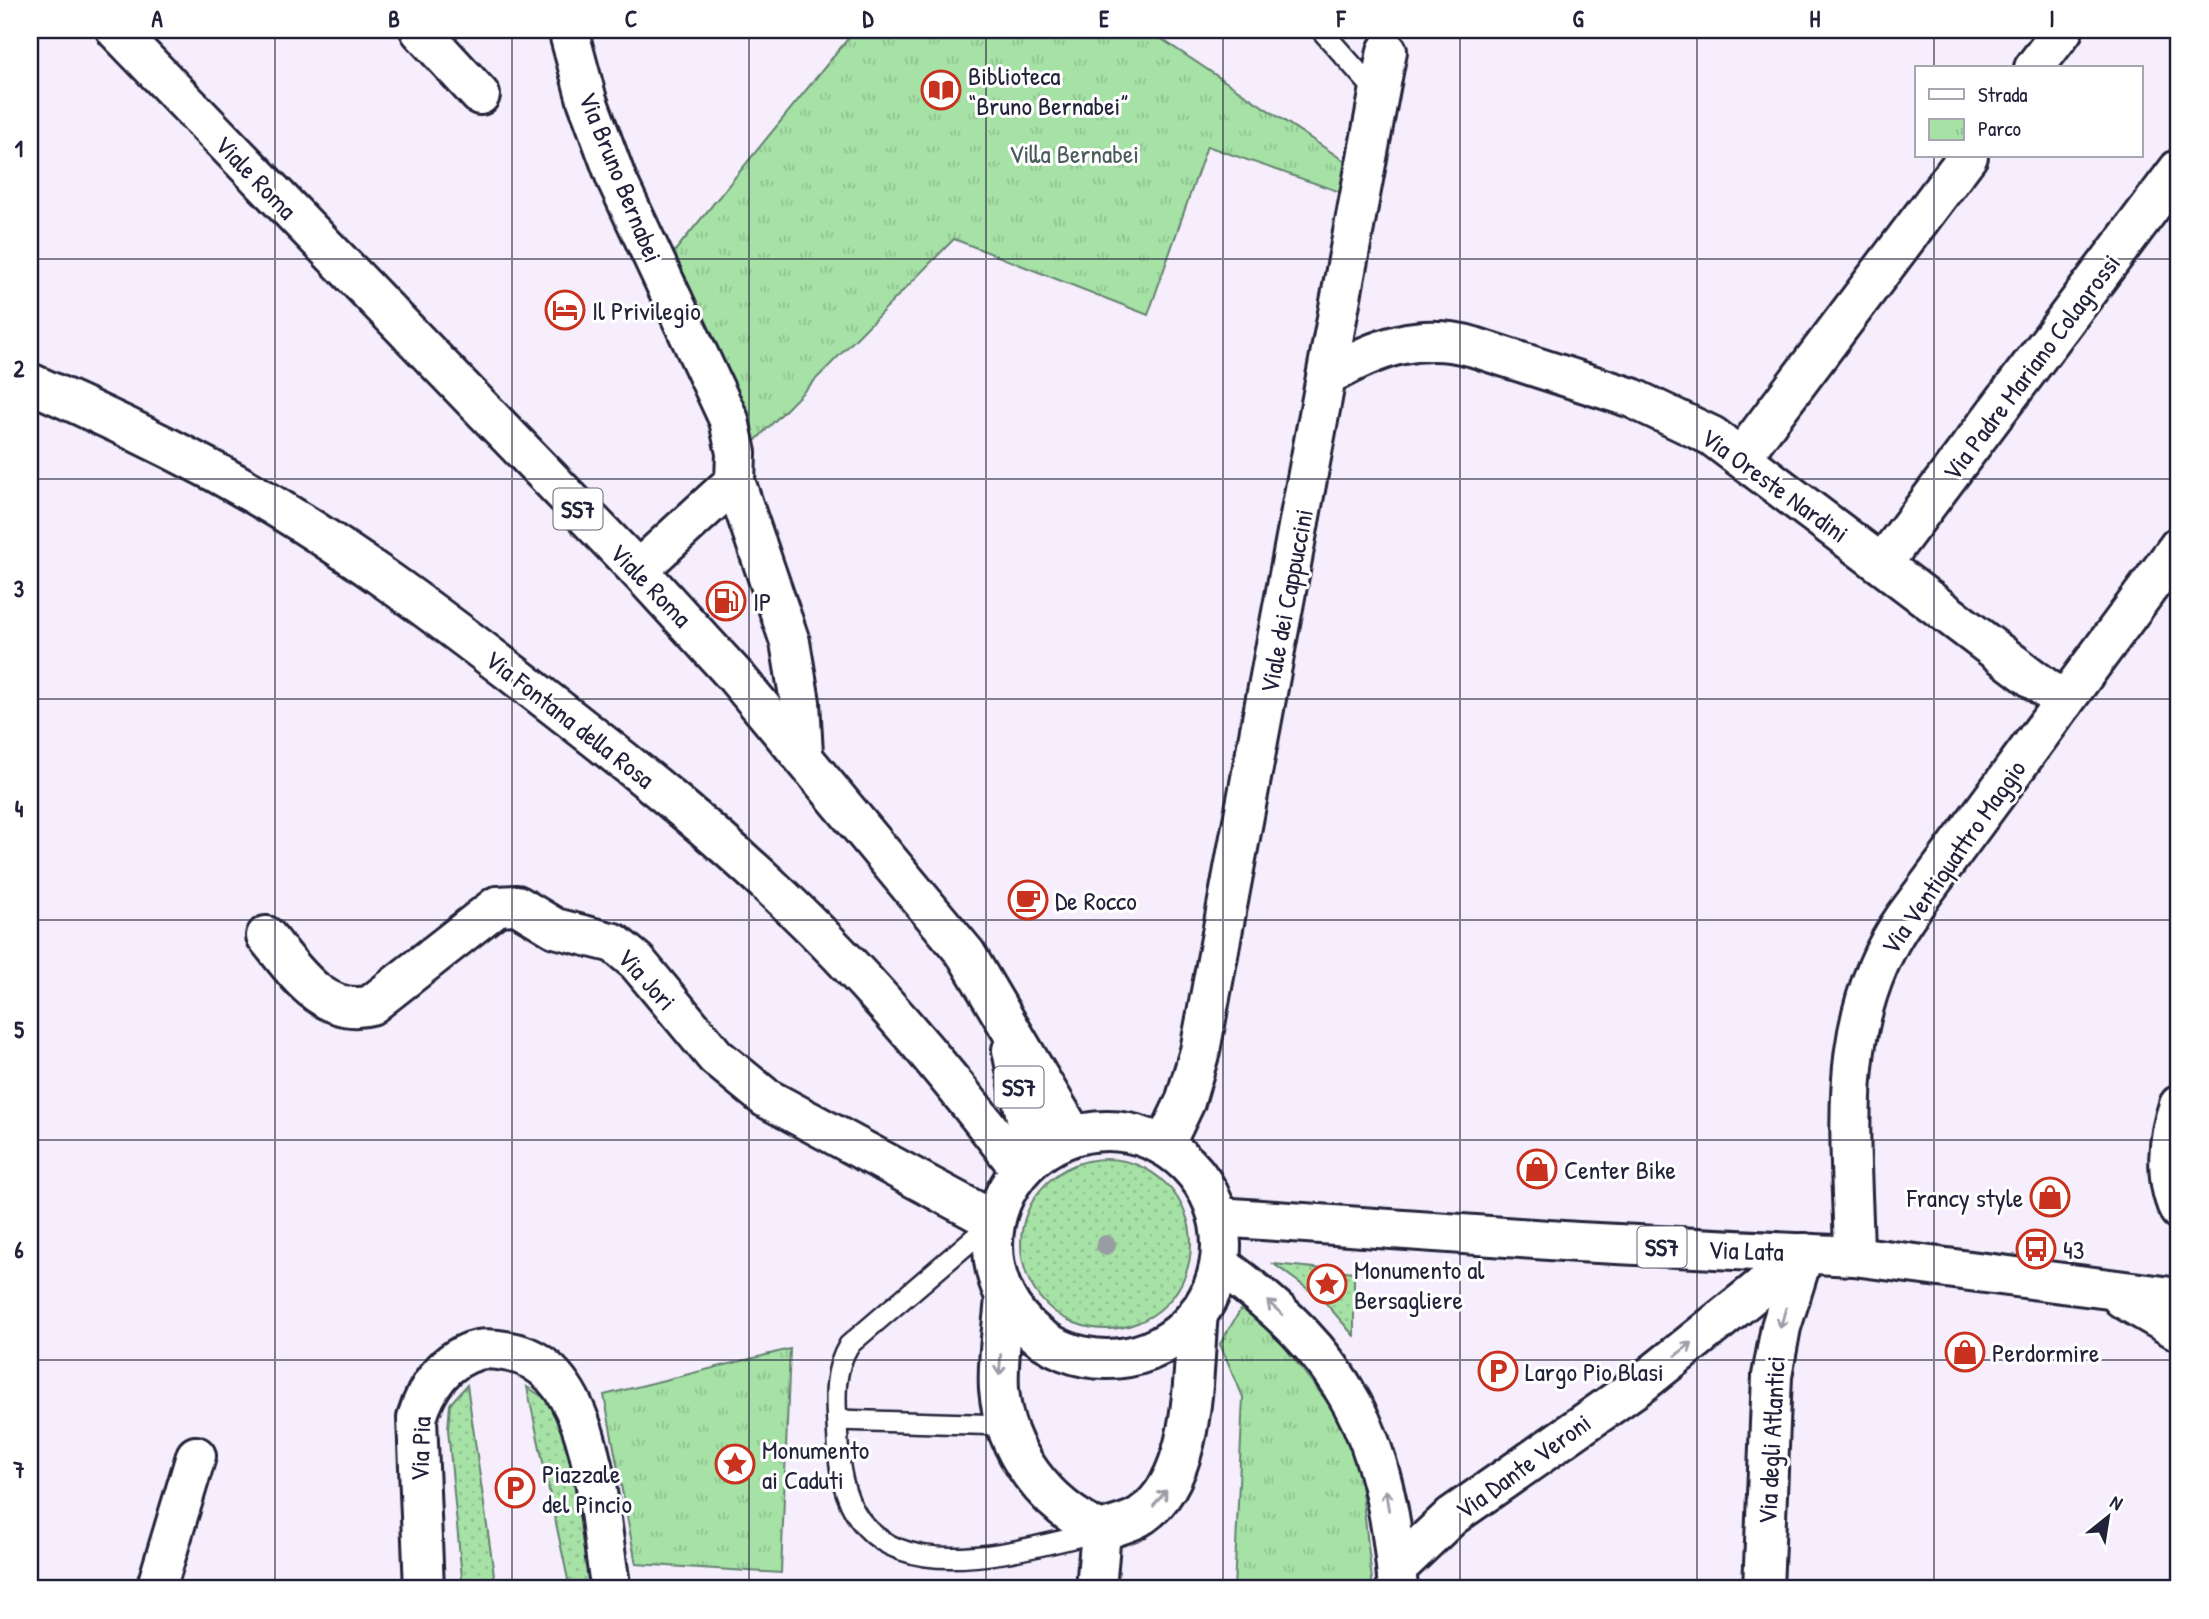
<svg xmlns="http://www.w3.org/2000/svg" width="2209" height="1619" font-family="'Patrick Hand',sans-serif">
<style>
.grass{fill:url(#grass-dots);stroke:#648270;stroke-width:2}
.park{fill:url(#park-tufts);stroke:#648270;stroke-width:2}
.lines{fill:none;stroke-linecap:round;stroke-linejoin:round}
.service-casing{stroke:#22223b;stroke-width:24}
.minor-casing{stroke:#22223b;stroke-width:44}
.tertiary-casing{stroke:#22223b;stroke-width:44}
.secondary-casing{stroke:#22223b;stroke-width:44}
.primary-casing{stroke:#22223b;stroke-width:44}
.service{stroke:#fff;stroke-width:19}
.minor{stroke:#fff;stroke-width:38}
.tertiary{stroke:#fff;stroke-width:38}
.secondary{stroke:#fff;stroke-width:38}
.primary{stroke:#fff;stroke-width:38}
.tree{fill:#979da3}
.oneway{stroke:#9c9ca7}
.grid{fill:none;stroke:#22223b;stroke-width:2;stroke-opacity:0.55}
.labels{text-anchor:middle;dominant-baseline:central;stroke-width:6;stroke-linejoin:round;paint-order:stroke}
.shield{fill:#fff;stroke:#646476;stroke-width:2}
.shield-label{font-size:24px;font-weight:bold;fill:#22223b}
.poi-label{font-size:26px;fill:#22223b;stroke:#fff;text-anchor:start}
.park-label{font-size:26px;fill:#4a5b5b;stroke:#fff}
.street-label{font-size:26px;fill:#22223b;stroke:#fff}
.neatline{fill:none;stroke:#22223b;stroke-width:2.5}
.grid-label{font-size:23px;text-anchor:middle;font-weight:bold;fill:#22223b}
</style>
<defs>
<pattern id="grass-dots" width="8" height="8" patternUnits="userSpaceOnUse" patternTransform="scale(1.75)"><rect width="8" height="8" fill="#a6e1a6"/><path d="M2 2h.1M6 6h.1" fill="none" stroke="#8fc190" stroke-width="1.8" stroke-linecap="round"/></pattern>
<pattern id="park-tufts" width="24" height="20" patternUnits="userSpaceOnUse" patternTransform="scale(1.75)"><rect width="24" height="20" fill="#a6e1a6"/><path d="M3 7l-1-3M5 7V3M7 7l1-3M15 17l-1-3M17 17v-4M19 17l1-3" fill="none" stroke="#8fc190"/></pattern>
</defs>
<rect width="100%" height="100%" fill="#f6eefc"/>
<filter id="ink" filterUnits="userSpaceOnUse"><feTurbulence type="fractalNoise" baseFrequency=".0143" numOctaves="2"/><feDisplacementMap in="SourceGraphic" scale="14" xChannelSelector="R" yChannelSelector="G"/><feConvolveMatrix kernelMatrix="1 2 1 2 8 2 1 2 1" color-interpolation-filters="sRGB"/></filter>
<g filter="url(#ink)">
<!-- grass -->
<g class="grass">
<circle cx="1106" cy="1244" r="85"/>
<path d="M1274,1264L1354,1272V1336L1324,1301Z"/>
<path d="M467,1385L496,1589H463L448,1429L450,1404Z"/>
<path d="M527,1387L548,1400L566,1421L594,1589H570Z"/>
</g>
<!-- park -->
<g class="park">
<path d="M855,30H1148L1346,162L1340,192L1207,146L1148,315L954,239L755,441L670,257Z"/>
<path d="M1241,1309L1270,1328L1356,1439L1373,1589H1234L1243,1397L1220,1344Z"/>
<path d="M790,1349L781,1573L636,1564L604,1395Z"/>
</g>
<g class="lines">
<defs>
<g id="service">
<path d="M1321,30L1378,94"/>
<path d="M994,1221L849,1345C830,1376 837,1409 838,1444C844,1602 995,1557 1097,1532"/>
<path d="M837,1420L1005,1425"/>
</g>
<g id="minor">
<path d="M420,30L480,95"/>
<path d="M570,37L587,100L616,178L729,420L736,453L735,481L790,642L800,702L803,754"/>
<path d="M2034,68L2063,30"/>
<path d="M1329,375C1376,348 1420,331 1474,347L1632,398L1712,436L2064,702"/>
<path d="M1742,456L1968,156"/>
<path d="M1882,564L2179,169"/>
<path d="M638,570L735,481"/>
<path d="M266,936C293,968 323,1018 371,1005L497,906L517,905L555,928L614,943L637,962L716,1057L766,1098L994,1221"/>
<path d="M2179,1105C2168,1137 2164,1178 2179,1210"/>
<path d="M1164,1146L1185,1102L1200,1051L1387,51"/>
<path d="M1854,1256C1852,1136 1833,1020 1906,916L2179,546"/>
<path d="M1397,1568L1452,1516L1642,1383L1804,1253"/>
<path d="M156,1589L196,1456"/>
<path d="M424,1589L417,1418C426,1388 445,1358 478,1350C489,1348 500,1350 510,1352C599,1368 597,1520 611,1589"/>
<path d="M1763,1589L1772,1376L1781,1327L1804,1253"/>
</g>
<g id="tertiary">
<path d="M1220,1265C1347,1356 1386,1435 1398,1589"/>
<path d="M1005,1297C1003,1327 997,1359 999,1389C1004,1451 1046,1506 1101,1531C1114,1526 1131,1523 1142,1515C1197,1477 1192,1375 1198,1313"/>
<path d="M1096,1589L1101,1531"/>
</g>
<path id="secondary" d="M30,383C92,410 155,440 215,472C335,537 445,621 553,705C634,768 714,832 788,903C874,985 949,1075 1020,1169"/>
<g id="primary">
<path d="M116,30L638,570L737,678L966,954L1073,1135"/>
<path d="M1012,1050L1034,1156"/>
<circle cx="1107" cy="1245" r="114"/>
<path d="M1218,1217L1578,1242L1854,1256L2179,1298"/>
<path d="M2122,1298L2179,1331"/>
</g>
</defs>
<!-- service casing -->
<use href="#service" class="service-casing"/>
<!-- minor casing -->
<use href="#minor" class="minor-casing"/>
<!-- tertiary casing -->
<use href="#tertiary" class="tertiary-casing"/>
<!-- secondary casing -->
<use href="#secondary" class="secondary-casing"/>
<!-- primary casing -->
<use href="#primary" class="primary-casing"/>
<!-- service -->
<use href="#service" class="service"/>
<!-- minor -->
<use href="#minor" class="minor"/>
<!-- tertiary -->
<use href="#tertiary" class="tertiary"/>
<!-- secondary -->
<use href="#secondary" class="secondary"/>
<!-- primary -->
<use href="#primary" class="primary"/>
</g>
<!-- trees -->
<circle class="tree" cx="1106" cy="1245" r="10"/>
<!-- one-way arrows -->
<defs><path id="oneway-shaft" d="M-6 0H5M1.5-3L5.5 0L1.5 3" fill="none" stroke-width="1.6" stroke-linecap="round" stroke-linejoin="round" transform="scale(1.75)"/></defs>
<g class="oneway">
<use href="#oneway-shaft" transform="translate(1275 1308) rotate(-139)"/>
<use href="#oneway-shaft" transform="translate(1783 1318) rotate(106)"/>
<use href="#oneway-shaft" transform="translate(1684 1349) rotate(-38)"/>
<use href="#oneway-shaft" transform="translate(1000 1365) rotate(94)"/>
<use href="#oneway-shaft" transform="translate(1160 1498) rotate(-51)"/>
<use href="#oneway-shaft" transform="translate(1387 1500) rotate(-99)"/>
</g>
</g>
<!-- grid -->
<path class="grid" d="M275,30V1589M512,30V1589M749,30V1589M986,30V1589M1223,30V1589M1460,30V1589M1697,30V1589M1934,30V68M1934,156V1589M30,259H2179M30,479H2179M30,699H2179M30,920H2179M30,1140H2179M30,1360H2179"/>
<!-- icons -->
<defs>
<symbol id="library-ring" viewBox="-11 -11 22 22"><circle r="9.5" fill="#fff" stroke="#c8321e" stroke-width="1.5"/><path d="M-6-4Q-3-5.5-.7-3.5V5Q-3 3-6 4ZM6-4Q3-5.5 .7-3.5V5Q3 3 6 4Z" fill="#c8321e"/></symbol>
<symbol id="hotel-ring" viewBox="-11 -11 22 22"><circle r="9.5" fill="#fff" stroke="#c8321e" stroke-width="1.5"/><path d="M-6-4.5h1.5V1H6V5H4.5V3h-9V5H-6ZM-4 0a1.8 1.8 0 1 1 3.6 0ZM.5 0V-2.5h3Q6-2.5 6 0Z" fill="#c8321e"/></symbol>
<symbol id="fuel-ring" viewBox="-11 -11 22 22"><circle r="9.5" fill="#fff" stroke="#c8321e" stroke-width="1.5"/><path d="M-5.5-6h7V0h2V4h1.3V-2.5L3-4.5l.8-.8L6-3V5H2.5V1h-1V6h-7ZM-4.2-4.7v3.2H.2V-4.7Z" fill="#c8321e"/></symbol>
<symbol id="cafe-ring" viewBox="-11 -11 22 22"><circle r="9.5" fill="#fff" stroke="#c8321e" stroke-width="1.5"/><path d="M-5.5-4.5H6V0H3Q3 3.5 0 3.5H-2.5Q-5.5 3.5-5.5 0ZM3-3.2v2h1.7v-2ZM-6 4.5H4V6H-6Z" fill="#c8321e"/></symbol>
<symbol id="shop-ring" viewBox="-11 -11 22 22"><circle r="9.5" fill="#fff" stroke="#c8321e" stroke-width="1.5"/><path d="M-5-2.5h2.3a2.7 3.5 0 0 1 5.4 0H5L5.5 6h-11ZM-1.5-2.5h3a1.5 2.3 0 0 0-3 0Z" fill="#c8321e"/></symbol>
<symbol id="bus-ring" viewBox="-11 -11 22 22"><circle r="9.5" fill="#fff" stroke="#c8321e" stroke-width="1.5"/><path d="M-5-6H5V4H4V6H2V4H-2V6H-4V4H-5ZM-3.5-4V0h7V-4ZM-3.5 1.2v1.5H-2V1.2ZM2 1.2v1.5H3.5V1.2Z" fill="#c8321e"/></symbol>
<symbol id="sight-ring" viewBox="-11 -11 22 22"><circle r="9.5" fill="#fff" stroke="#c8321e" stroke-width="1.5"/><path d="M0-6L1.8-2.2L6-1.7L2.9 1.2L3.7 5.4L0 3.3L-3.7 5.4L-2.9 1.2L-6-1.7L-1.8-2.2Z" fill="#c8321e"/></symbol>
<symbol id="parking-ring" viewBox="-11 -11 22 22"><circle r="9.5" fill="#fff" stroke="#c8321e" stroke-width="1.5"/><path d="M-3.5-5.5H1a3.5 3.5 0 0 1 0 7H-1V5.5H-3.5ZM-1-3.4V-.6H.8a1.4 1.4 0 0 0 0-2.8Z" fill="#c8321e"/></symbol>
</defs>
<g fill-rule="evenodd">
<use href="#library-ring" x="919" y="68" width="44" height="44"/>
<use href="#hotel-ring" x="543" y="288" width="44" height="44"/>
<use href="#fuel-ring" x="704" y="579" width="44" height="44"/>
<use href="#cafe-ring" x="1006" y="878" width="44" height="44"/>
<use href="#shop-ring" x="1515" y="1147" width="44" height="44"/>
<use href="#shop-ring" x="2028" y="1175" width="44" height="44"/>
<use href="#bus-ring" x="2014" y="1227" width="44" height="44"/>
<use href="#sight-ring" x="1305" y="1262" width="44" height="44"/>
<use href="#shop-ring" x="1943" y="1330" width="44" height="44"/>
<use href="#parking-ring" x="1476" y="1349" width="44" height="44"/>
<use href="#sight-ring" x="713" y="1442" width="44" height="44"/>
<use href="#parking-ring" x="493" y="1466" width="44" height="44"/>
</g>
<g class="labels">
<!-- shield labels -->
<g class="shield">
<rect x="553.5" y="488.5" width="49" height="41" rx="5"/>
<rect x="994.5" y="1066.5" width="49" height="41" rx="5"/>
<rect x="1637.5" y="1226.5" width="49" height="41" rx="5"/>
</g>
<g class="shield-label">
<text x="578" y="509">SS7</text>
<text x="1019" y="1087">SS7</text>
<text x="1662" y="1247">SS7</text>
</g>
<!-- poi labels -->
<g class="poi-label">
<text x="968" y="75">Biblioteca<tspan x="968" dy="30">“Bruno Bernabei”</tspan></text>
<text x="592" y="310">Il Privilegio</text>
<text x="753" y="601">IP</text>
<text x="1055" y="900">De Rocco</text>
<text x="1564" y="1169">Center Bike</text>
<text x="2023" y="1197" text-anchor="end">Francy style</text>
<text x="2063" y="1249">43</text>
<text x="1354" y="1269">Monumento al<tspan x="1354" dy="30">Bersagliere</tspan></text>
<text x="1992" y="1352">Perdormire</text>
<text x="1525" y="1371">Largo Pio Blasi</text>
<text x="762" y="1449">Monumento<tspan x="762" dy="30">ai Caduti</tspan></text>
<text x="542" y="1473">Piazzale<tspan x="542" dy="30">del Pincio</tspan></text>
</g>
<!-- park labels -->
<g class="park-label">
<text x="1074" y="153">Villa Bernabei</text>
</g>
<!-- street labels -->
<g class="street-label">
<text transform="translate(256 177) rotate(46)">Viale Roma</text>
<text transform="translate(621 177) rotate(68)">Via Bruno Bernabei</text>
<text transform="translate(2031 367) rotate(-53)">Via Padre Mariano Colagrossi</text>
<text transform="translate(1775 485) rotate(36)">Via Oreste Nardini</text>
<text transform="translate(651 585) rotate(46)">Viale Roma</text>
<text transform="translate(1286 601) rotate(-79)">Viale dei Cappuccini</text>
<text transform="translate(570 719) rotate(38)">Via Fontana della Rosa</text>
<text transform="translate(1953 857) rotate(-55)">Via Ventiquattro Maggio</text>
<text transform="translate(647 979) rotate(48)">Via Jori</text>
<text transform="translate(1746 1250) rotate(2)">Via Lata</text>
<text transform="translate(1771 1440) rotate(-87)">Via degli Atlantici</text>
<text transform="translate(420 1449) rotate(-88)">Via Pia</text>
<text transform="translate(1523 1466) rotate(-36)">Via Dante Veroni</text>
</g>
</g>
<!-- margin -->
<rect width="2209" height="1619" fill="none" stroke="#fff" stroke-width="77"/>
<!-- legend -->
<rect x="1915" y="66" width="228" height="91" fill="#ffffff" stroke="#a7a7b1" stroke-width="2"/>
<rect x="1929" y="89" width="35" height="10" fill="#ffffff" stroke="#a7a7b1" stroke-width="2"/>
<text x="1978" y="102" font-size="21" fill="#22223b">Strada</text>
<rect x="1929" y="119" width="35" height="21" fill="url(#park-tufts)" stroke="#a7a7b1" stroke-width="2"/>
<text x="1978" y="136" font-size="21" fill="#22223b">Parco</text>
<!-- north arrow -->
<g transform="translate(2108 1517) rotate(30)" stroke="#ffffff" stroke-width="5" paint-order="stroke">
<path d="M0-5L12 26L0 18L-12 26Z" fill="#22223b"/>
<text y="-10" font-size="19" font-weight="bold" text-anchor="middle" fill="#22223b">N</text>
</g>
<rect x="38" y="38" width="2132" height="1542" class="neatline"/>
<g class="grid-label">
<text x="157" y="27">A</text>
<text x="394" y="27">B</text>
<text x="631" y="27">C</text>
<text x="868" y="27">D</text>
<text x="1104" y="27">E</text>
<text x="1341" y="27">F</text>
<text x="1578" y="27">G</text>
<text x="1815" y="27">H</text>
<text x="2052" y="27">I</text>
<text x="19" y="157">1</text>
<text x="19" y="377">2</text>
<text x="19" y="597">3</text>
<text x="19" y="817">4</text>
<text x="19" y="1038">5</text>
<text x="19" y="1258">6</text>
<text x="19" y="1478">7</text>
</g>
</svg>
